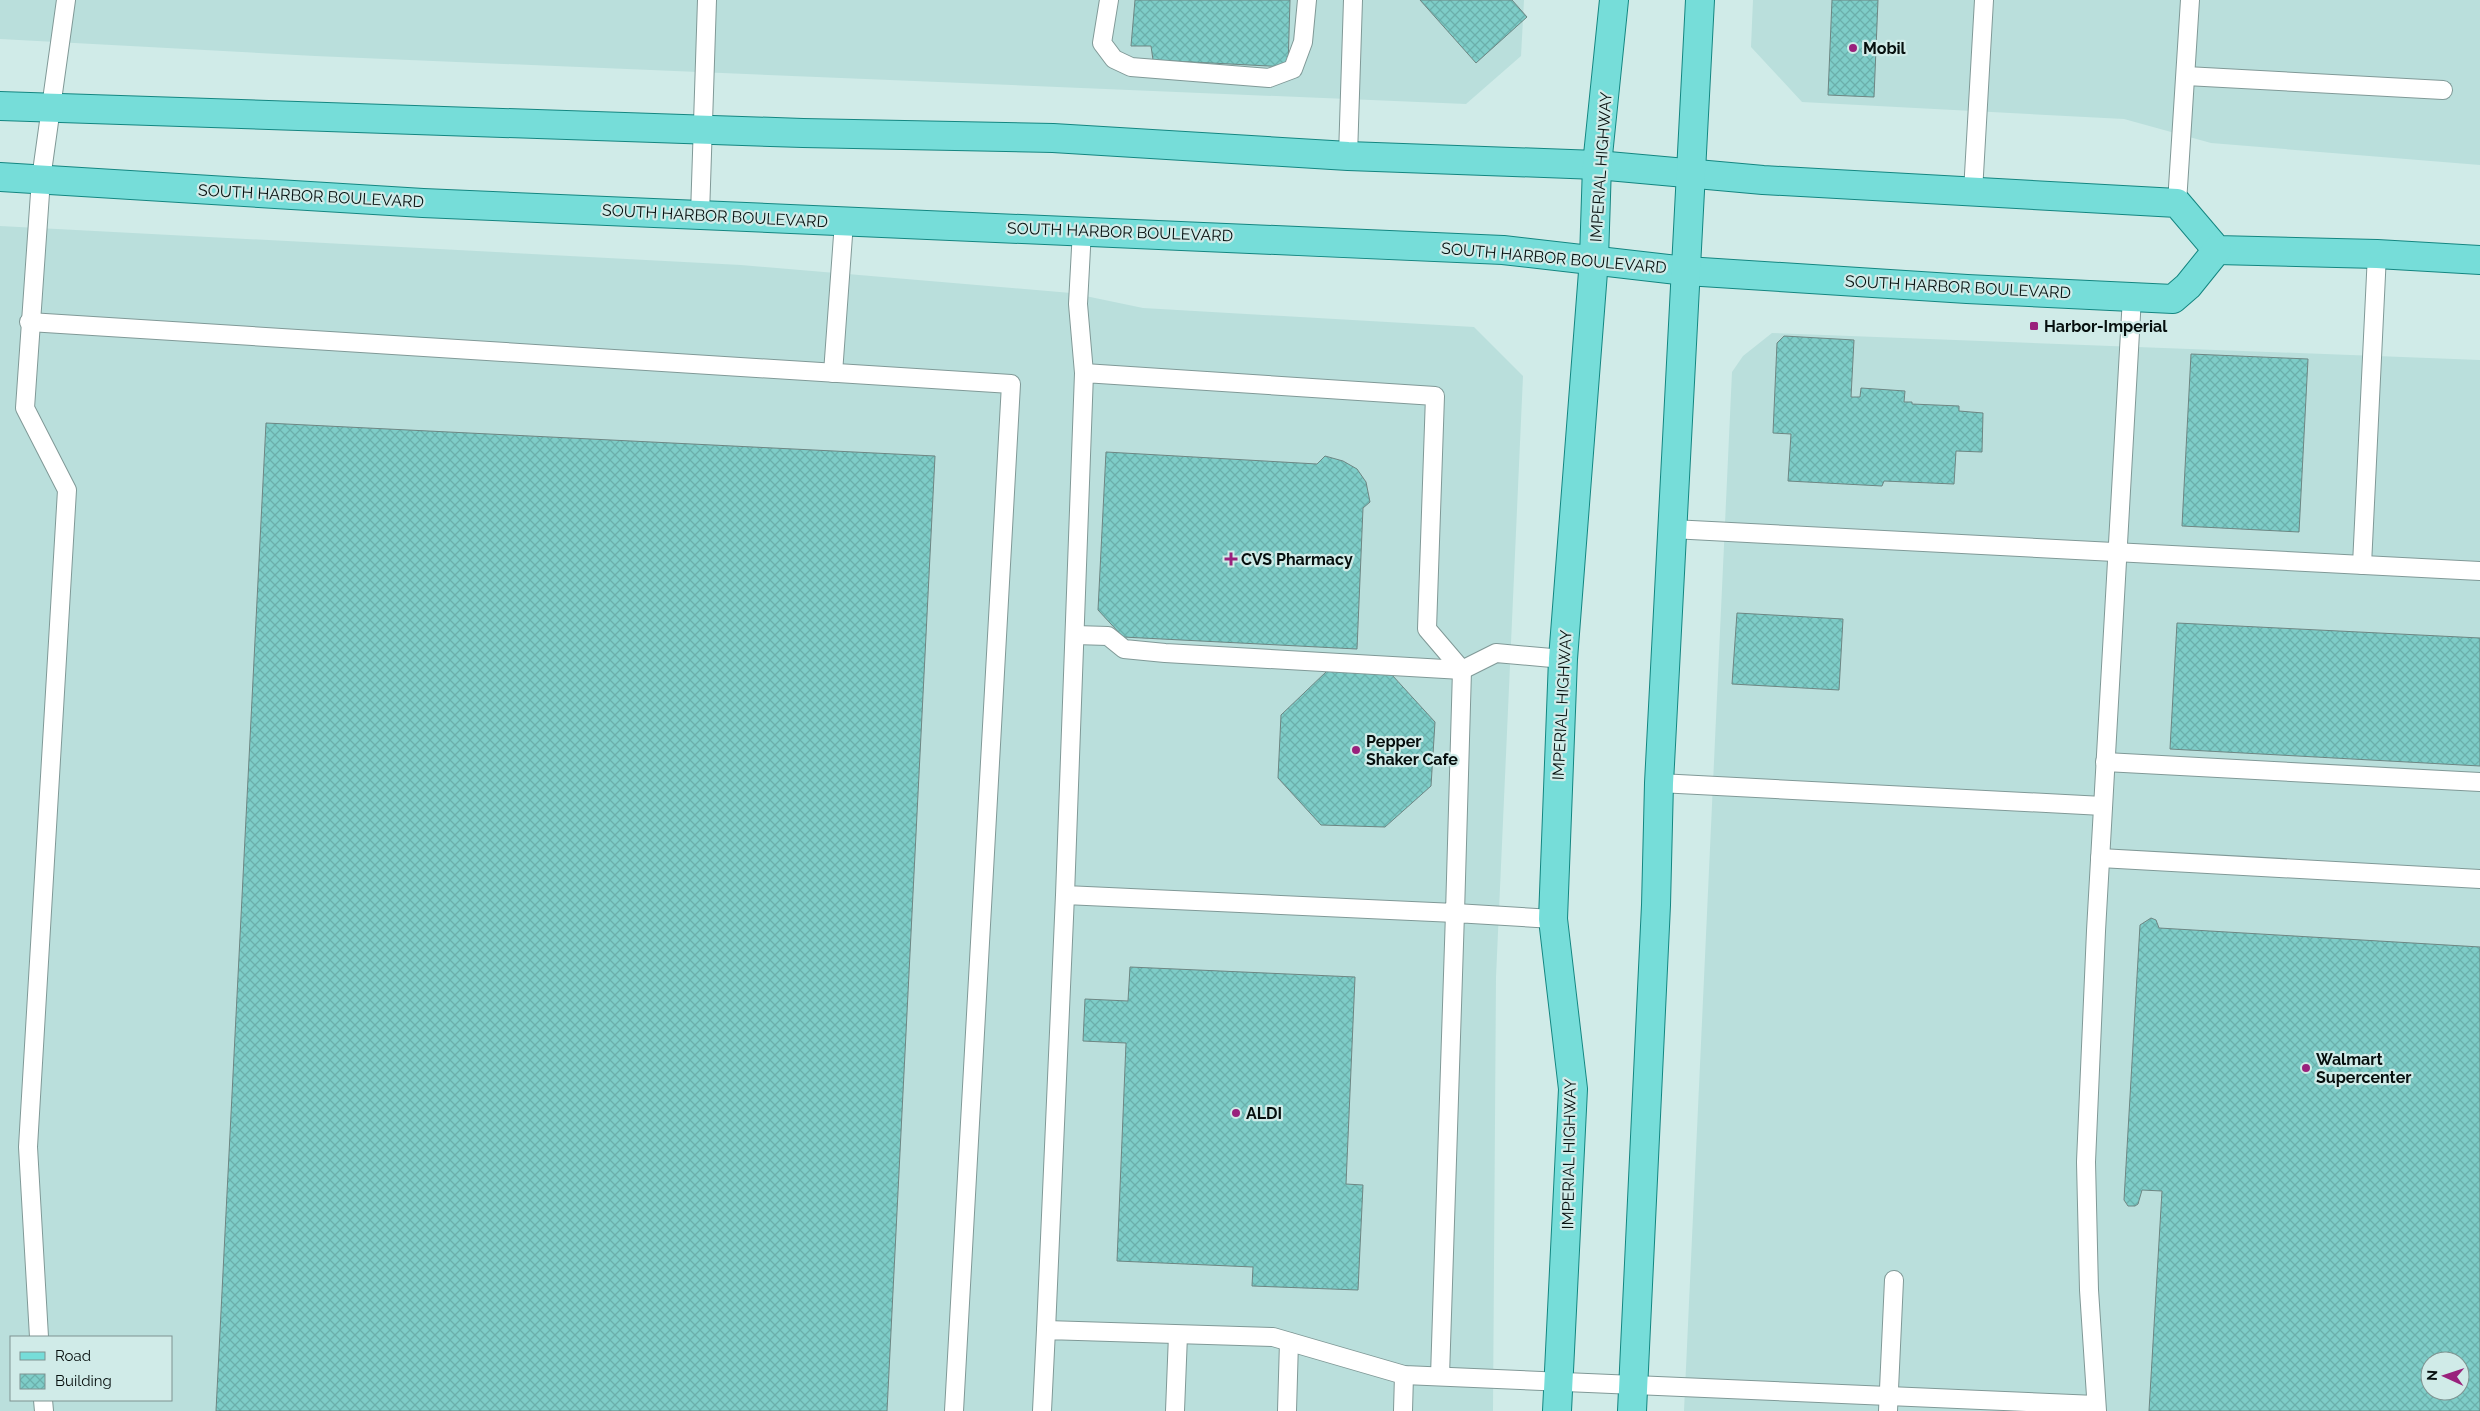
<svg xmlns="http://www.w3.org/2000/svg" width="2480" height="1411" font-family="Raleway,sans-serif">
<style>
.built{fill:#badfdc;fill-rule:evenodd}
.building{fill:url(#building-cross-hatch);stroke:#6d8683;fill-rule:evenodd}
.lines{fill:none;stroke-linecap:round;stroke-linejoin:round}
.lane-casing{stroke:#809997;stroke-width:20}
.primary-casing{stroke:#148681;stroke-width:30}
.lane{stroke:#fff;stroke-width:18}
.primary{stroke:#76ddd9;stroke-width:28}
.poi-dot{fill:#99217c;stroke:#d0ebe8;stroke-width:2}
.labels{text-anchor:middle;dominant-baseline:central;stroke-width:4.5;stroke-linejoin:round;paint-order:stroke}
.poi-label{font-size:16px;font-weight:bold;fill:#060f0e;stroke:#d0ebe8;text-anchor:start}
.street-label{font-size:16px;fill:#060f0e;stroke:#d0ebe8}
</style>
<defs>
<pattern id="building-cross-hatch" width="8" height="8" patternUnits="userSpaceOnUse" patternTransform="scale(1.25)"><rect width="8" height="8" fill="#7ecdc8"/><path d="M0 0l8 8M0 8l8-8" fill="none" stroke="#6bafab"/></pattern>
</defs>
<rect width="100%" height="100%" fill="#d0ebe8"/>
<!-- built -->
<g class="built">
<path d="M0,0H1524L1521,56L1466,104L315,56L0,39Z"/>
<path d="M1753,0H2480V165L2211,143L2124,119L1802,102L1751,47Z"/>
<path d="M0,226L741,265L1071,293L1143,308L1474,327L1523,376L1496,977L1493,1411H0ZM11,1337H171V1400H11Z"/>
<path d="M1772,333L2480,360V1411H1684L1732,372L1743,356ZM2430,1361H2460V1391H2430Z"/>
</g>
<!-- building -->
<g class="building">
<path d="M1135,0H1290L1288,67L1153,60L1151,46H1131Z"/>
<path d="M1420,0H1512L1527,17L1476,63Z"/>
<path d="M1832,0H1878L1874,97L1828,95Z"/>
<path d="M1784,336L1854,340L1851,397H1860L1861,388L1905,391L1904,402H1912V404L1959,406V411L1983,413L1982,452L1956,451L1954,484L1884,481L1882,486L1788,481L1791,434L1773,433L1777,343Z"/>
<path d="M2191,354L2308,359L2299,532L2182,526Z"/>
<path d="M266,423L935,456L887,1411H216Z"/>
<path d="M1106,452L1317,464L1325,456L1343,461L1357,469L1366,482L1370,502L1363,508L1357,649L1123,637L1098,610Z"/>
<path d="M1737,613L1843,619L1839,690L1732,684Z"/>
<path d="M2177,623L2480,638V766L2170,749Z"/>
<path d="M1327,671L1392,675L1435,722L1431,786L1385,827L1321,825L1278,778L1281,715Z"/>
<path d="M2151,918L2156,920L2159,928L2480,947V1411H2149L2162,1191L2142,1190L2138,1204L2135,1206H2128L2124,1200L2140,925ZM2430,1361H2460V1391H2430Z"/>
<path d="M1130,967L1355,977L1346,1184L1363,1185L1358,1290L1252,1286L1253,1267L1117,1261L1126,1043L1083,1041L1085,999L1128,1001Z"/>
</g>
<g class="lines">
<defs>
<g id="lane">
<path d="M1109,0L1102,43L1114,59L1131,67L1269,78L1293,69L1303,42L1307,0"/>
<path d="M2186,76L2443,90"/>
<path d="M1348,156L1353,0"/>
<path d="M1973,192L1984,0"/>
<path d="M2177,203L2190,0"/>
<path d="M700,215L707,0"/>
<path d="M1082,230L1078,304L1084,373"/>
<path d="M29,322L1011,384L954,1411"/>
<path d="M833,373L844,222"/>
<path d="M1672,529L2480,571"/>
<path d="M2362,565L2377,254"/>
<path d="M1075,635L1108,636L1124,649L1165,653L1462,670L1496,653L1563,659"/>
<path d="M2105,762L2480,782"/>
<path d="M1659,783L2103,806"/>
<path d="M2100,858L2480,879"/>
<path d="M1046,1330L1065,895L1455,913L1462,670L1427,629L1435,396L1084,373L1065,895"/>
<path d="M39,1337L28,1147L67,490L25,408L41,179L66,0"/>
<path d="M1440,1376L1455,913L1553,919"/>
<path d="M43,1400L44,1411"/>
<path d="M1042,1411L1046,1330L1273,1337L1404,1375L2096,1405"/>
<path d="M1175,1411L1178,1335"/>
<path d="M1287,1411L1289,1342"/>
<path d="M1403,1411L1404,1375"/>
<path d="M1888,1411L1894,1280"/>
<path d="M2097,1411L2089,1290L2086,1162L2096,931L2132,297"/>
</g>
<g id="primary">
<path d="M0,106L803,133L1053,138L1348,156L1597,165L1763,180L2177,203L2217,250L2377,254L2480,260"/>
<path d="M0,177L423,203L1503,250L1686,271L1967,289L2173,299L2188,286L2217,250"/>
<path d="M1557,1411L1573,1089L1553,919L1563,659L1594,259L1597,165L1614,0"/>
<path d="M1632,1411L1656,905L1659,783L1700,0"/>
</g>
</defs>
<!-- lane casing -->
<use href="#lane" class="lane-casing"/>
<!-- primary casing -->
<use href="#primary" class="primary-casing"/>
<!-- lane -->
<use href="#lane" class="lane"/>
<!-- primary -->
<use href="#primary" class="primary"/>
</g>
<!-- markers -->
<g class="poi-dot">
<circle cx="1853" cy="48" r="5"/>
<rect x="2029" y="321" width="10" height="10" rx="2.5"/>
<path d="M1228.5 551.5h5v5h5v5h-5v5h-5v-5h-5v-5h5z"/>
<circle cx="1356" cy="750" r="5"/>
<circle cx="2306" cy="1068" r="5"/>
<circle cx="1236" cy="1113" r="5"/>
</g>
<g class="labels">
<!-- poi labels -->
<g class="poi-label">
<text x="1863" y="48">Mobil</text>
<text x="2044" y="326">Harbor-Imperial</text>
<text x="1241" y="559">CVS Pharmacy</text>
<text x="1366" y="741">Pepper<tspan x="1366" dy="18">Shaker Cafe</tspan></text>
<text x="2316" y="1059">Walmart<tspan x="2316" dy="18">Supercenter</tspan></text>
<text x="1246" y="1113">ALDI</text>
</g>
<!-- street labels -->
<g class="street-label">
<text transform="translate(1601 167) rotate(-86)">IMPERIAL HIGHWAY</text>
<text transform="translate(311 196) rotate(3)">SOUTH HARBOR BOULEVARD</text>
<text transform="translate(715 216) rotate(3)">SOUTH HARBOR BOULEVARD</text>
<text transform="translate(1120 232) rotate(2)">SOUTH HARBOR BOULEVARD</text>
<text transform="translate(1554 258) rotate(5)">SOUTH HARBOR BOULEVARD</text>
<text transform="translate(1958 287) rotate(3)">SOUTH HARBOR BOULEVARD</text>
<text transform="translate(1562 705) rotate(-87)">IMPERIAL HIGHWAY</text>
<text transform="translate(1569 1154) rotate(-89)">IMPERIAL HIGHWAY</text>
</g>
</g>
<!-- legend -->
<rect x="10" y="1336" width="162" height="65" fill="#d0ebe8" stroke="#7f9391"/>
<rect x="20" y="1352" width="25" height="8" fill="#76ddd9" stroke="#7f9391"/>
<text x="55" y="1361" font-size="15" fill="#060f0e">Road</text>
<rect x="20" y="1374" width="25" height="15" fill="url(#building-cross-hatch)" stroke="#7f9391"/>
<text x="55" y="1386" font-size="15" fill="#060f0e">Building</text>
<!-- north arrow -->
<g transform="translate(2445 1376) rotate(273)"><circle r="24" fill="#d0ebe8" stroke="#7f9391"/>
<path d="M0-4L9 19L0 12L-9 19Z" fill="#99217c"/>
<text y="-8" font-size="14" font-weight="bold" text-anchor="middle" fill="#060f0e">N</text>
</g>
</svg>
